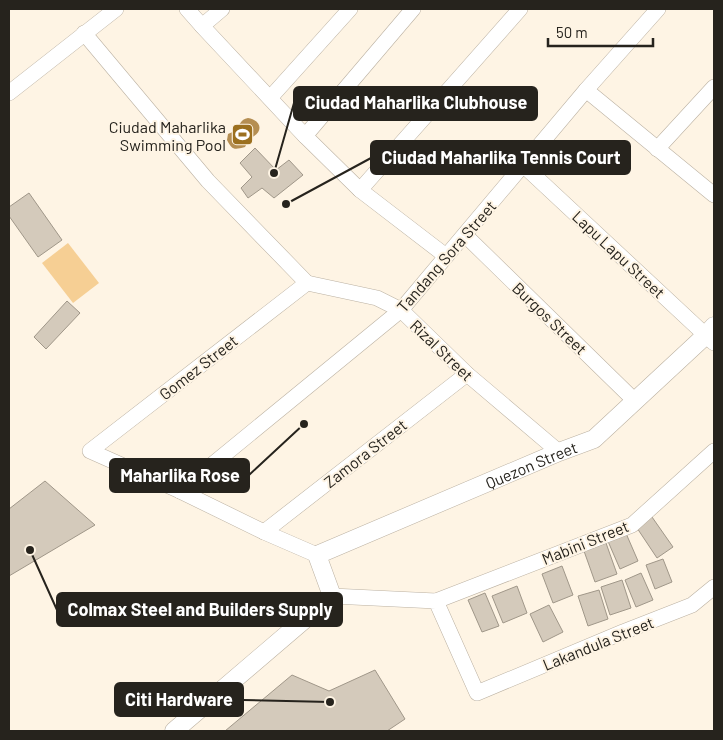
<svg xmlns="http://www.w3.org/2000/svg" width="723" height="740" font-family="Barlow,sans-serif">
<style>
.green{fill:#f6cf94}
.water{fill:#b58e52}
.building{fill:#d4cabb;stroke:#a09789}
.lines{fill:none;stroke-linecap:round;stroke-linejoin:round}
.minor-casing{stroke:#bbb1a2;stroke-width:16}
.tertiary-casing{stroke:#bbb1a2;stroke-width:19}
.minor{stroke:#fff;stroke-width:15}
.tertiary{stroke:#fff;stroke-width:18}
.labels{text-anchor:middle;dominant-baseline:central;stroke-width:4;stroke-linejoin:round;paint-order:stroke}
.poi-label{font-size:16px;fill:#26231d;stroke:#fef4e4;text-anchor:end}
.street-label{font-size:16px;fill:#26231d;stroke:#fef4e4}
.leader{fill:none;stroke:#26231d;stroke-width:2}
.callout-dot{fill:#26231d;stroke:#fef4e4;stroke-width:2}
.callout{fill:#26231d;stroke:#26231d;stroke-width:2}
.callout-label{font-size:18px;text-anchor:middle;font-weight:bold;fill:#fff}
</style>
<rect width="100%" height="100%" fill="#fef4e4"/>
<!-- green -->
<path class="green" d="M68,243L99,283L73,303L42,263Z"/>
<!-- water -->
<path class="water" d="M248,118C263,121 263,133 250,138L245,147C234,150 232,150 227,140L228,134C230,133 233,132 235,130C240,126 240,119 248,118Z"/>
<!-- building -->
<g class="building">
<path d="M255,148L276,170L289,160L303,175L274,198L262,188L248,198L241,188L252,177L240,163Z"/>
<path d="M29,193L62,240L38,257L9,216V207Z"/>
<path d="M67,301L80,313L46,349L34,337Z"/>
<path d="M45,481L95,525L9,576V509Z"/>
<path d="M652,517L673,547L657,558L637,528Z"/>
<path d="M625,531L638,561L620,569L607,539Z"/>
<path d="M606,543L617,574L595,582L584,551Z"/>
<path d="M663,559L672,582L655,589L646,565Z"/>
<path d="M562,566L573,595L553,603L542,574Z"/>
<path d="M641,573L653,600L636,607L625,580Z"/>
<path d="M622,580L631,608L610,615L601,587Z"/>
<path d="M517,586L527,613L503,623L492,596Z"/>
<path d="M599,590L608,619L588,626L578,596Z"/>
<path d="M485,593L499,626L482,632L468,600Z"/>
<path d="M549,605L563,632L543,642L530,614Z"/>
<path d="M375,670L405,719L387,731H225L292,675L329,691Z"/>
</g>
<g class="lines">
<defs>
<g id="minor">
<path d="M187,9L202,26L305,136L360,190L446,256"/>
<path d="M202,26L222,9"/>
<path d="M84,33L208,181L307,283"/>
<path d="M586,90L714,195"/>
<path d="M9,93L116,9"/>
<path d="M270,98L350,9"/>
<path d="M305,136L413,9"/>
<path d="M657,149L714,87"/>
<path d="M523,165L714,343"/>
<path d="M360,190L520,9"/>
<path d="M465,235L635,401"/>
<path d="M307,283L90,451L180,491L264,532L317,555"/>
<path d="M307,283L377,298L401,310L467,374L559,452"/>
<path d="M180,491L401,310L586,90L658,9"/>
<path d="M264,532L467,374"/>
<path d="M332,596L436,601L477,693L623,632L692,605L714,587"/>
<path d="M436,601L632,525L714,451"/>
</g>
<g id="tertiary">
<path id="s1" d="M174,731L332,596L317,555L559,452L594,439L706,335L714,326"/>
</g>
</defs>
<!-- minor casing -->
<use href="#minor" class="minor-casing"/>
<!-- tertiary casing -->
<use href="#tertiary" class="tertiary-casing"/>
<!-- minor -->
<use href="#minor" class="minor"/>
<!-- tertiary -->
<use href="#tertiary" class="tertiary"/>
</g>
<!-- icons -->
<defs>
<symbol id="stadium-square" viewBox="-11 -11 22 22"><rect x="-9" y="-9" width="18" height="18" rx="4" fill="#9c701f" stroke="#fef4e4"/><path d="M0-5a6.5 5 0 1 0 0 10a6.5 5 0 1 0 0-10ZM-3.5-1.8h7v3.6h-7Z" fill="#fff"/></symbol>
</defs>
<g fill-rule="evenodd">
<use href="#stadium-square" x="230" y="122" width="25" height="25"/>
</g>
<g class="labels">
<!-- poi labels -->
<g class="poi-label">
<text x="226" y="126">Ciudad Maharlika<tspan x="226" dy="18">Swimming Pool</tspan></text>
</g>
<!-- street labels -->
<g class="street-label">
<text transform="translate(619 254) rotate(43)">Lapu Lapu Street</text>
<text transform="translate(446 256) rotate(-49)">Tandang Sora Street</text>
<text transform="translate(550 318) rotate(44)">Burgos Street</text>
<text transform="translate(442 350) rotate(44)">Rizal Street</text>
<text transform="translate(198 367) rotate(-38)">Gomez Street</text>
<text transform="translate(365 453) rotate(-38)">Zamora Street</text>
<text stroke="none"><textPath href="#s1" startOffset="484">Quezon Street</textPath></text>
<text transform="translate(585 542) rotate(-22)">Mabini Street</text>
<text transform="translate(598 643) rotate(-22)">Lakandula Street</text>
</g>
</g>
<!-- callouts -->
<path class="leader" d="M274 173L294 103M286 204L371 158M304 424L249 475M30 550L57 610M330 702L243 700"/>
<g class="callout-dot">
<circle cx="274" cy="173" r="5"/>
<circle cx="286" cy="204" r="5"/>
<circle cx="304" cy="424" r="5"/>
<circle cx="30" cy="550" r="5"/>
<circle cx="330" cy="702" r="5"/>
</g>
<g class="callout">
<rect x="294" y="87" width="243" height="33" rx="5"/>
<rect x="371" y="141" width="259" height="33" rx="5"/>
<rect x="110" y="459" width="139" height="33" rx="5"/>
<rect x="57" y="593" width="285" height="33" rx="5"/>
<rect x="115" y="683" width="128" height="33" rx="5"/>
</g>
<g class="callout-label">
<text x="416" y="109">Ciudad Maharlika Clubhouse</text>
<text x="501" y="164">Ciudad Maharlika Tennis Court</text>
<text x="180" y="482">Maharlika Rose</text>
<text x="200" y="616">Colmax Steel and Builders Supply</text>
<text x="179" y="706">Citi Hardware</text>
</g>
<!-- border -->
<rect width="723" height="740" fill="none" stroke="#26231d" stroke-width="20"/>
<!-- scale -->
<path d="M548 38v8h105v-8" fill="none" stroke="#26231d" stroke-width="2.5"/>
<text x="556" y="38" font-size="15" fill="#26231d" stroke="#fef4e4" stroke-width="4" paint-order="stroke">50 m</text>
</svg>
